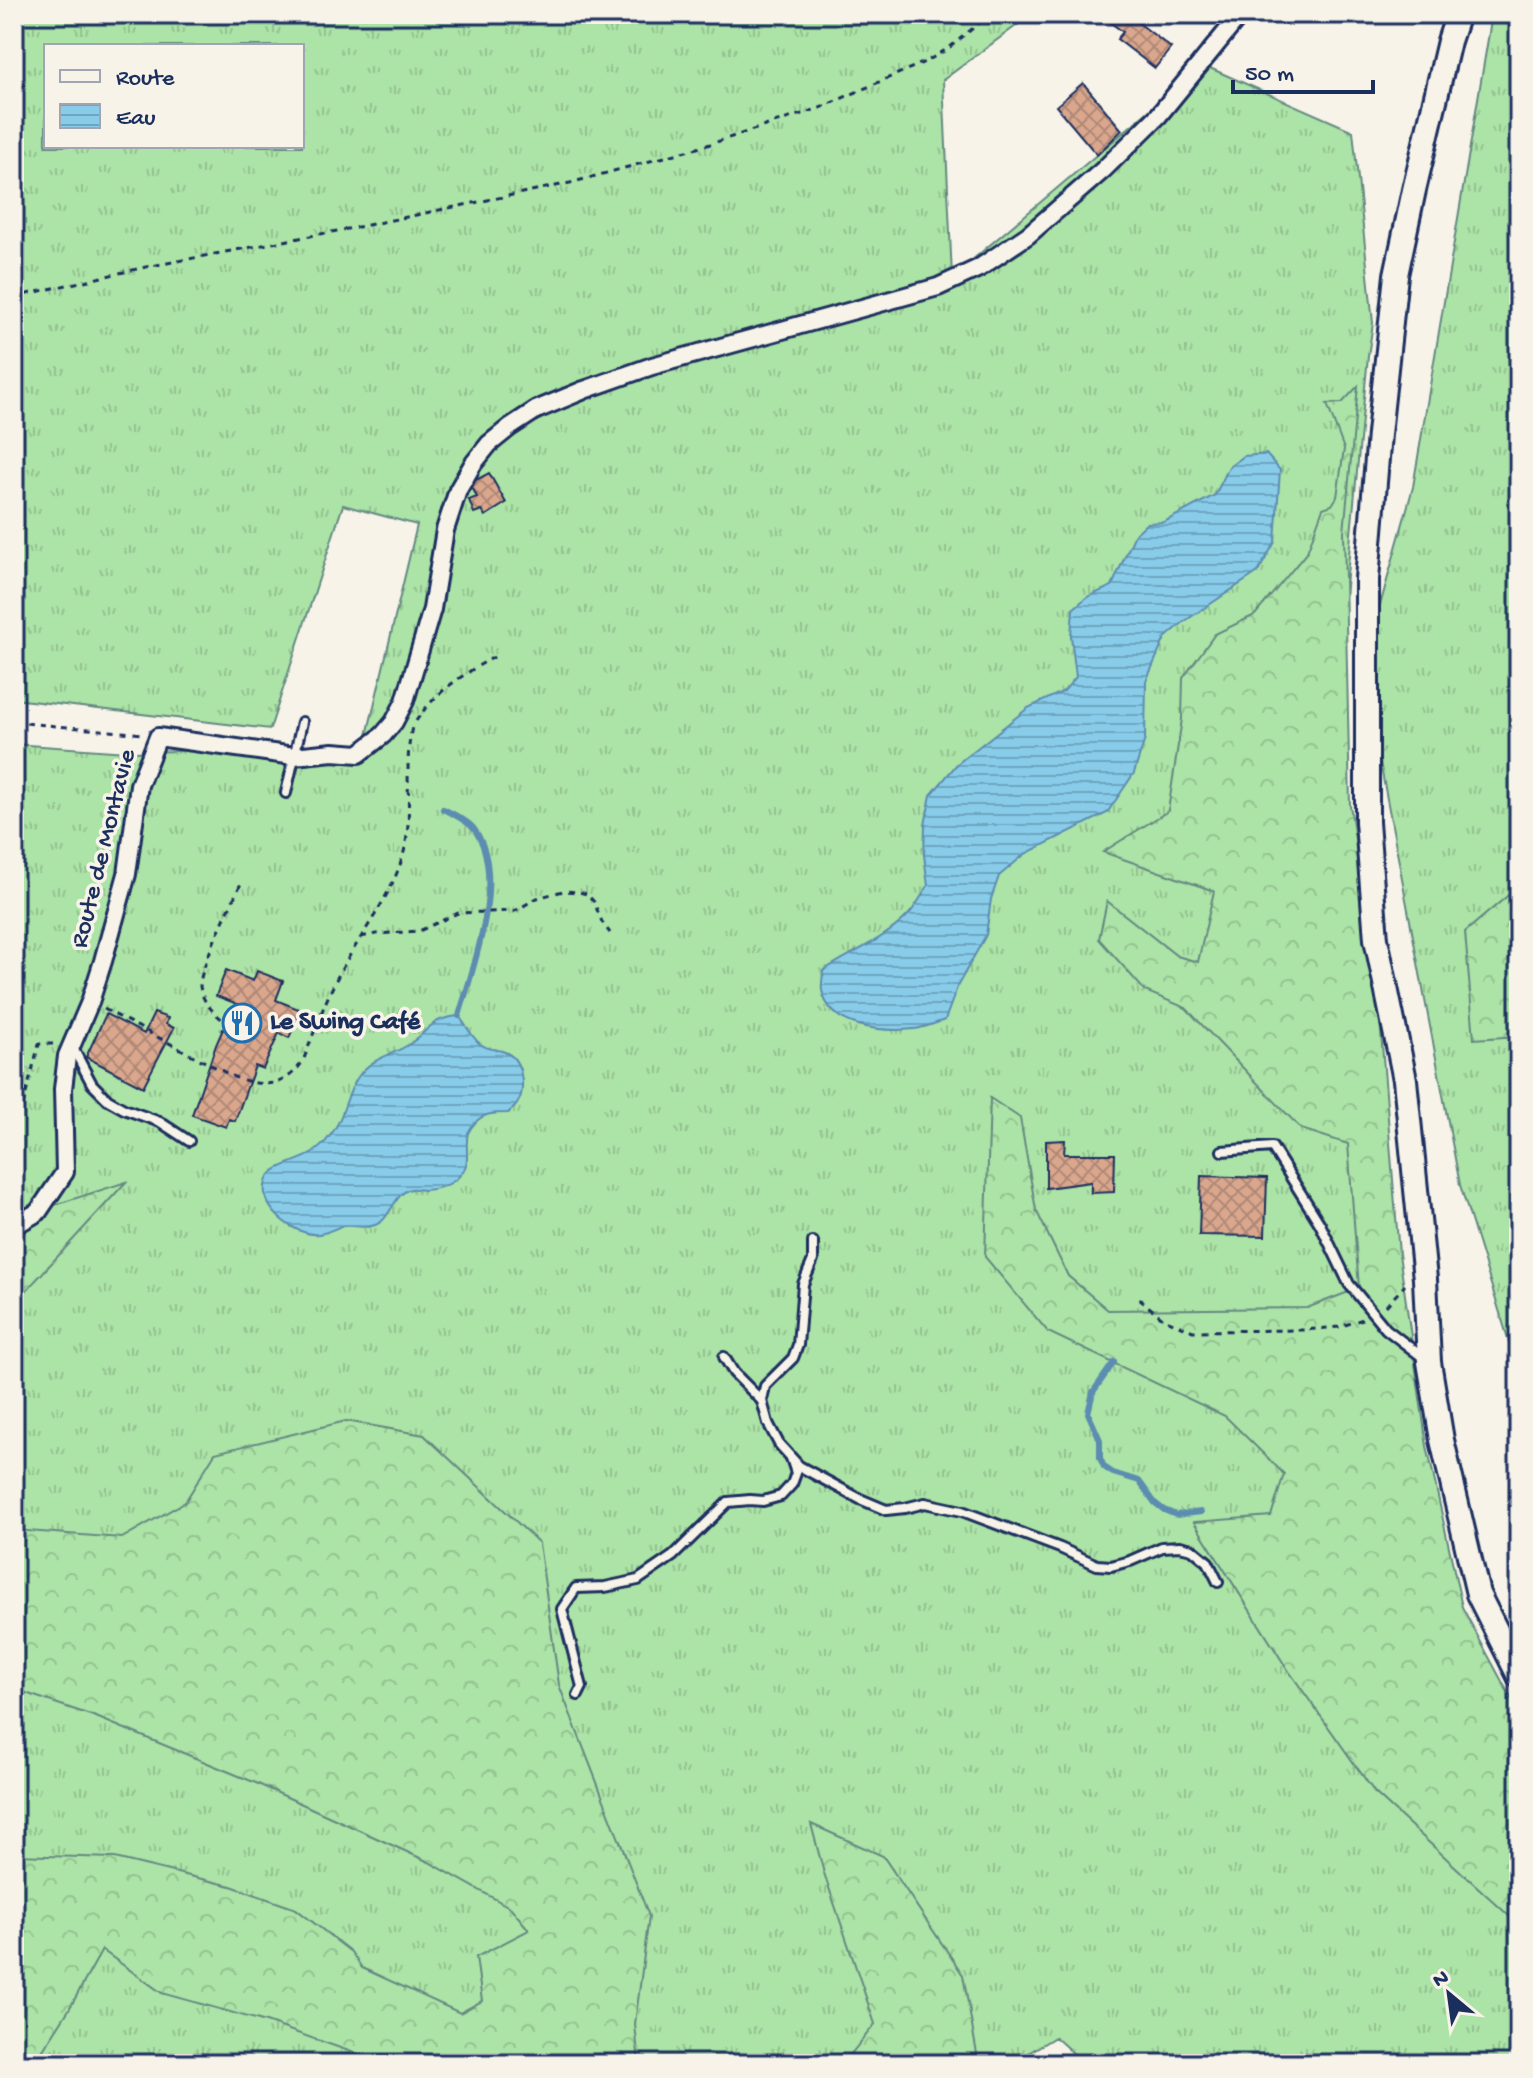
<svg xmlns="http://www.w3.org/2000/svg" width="1533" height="2078" font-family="'Gochi Hand',sans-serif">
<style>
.grass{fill:url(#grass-tufts);stroke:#648982;stroke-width:2;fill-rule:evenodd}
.forest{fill:url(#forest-crowns);stroke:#648982;stroke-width:2}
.water{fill:url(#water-rules);stroke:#5c8db1;stroke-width:2}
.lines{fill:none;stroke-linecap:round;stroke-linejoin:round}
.stream{stroke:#5c8db1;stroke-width:6}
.building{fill:url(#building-cross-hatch);stroke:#1b2f5e;stroke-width:2}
.lane-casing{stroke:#1b2f5e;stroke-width:14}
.street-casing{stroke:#1b2f5e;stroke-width:22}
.secondary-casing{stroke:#1b2f5e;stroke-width:28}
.path{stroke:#1b2f5e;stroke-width:3;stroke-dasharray:6 6;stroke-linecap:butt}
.lane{stroke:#f7f3e8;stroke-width:8}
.street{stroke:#f7f3e8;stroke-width:16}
.secondary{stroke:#f7f3e8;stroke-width:22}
.labels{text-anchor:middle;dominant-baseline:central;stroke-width:7;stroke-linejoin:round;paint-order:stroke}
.street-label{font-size:26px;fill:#1b2f5e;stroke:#f7f3e8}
.poi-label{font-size:26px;font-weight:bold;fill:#1b2f5e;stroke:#f7f3e8;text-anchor:start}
</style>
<defs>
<pattern id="grass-tufts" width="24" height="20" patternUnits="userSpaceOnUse" patternTransform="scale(2)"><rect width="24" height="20" fill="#ace3a6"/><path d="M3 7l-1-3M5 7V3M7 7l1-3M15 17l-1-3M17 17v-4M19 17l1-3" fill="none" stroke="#93c391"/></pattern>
<pattern id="forest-crowns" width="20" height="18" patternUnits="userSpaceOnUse" patternTransform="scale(2)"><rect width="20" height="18" fill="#ace3a6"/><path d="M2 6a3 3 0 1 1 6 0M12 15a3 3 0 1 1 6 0" fill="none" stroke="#93c391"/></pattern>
<pattern id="water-rules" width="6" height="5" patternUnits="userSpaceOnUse" patternTransform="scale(2)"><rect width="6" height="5" fill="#88cce9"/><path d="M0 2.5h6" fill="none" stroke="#6ea6c0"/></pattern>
<pattern id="building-cross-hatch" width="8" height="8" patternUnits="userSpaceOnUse" patternTransform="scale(2)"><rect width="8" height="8" fill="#daa78d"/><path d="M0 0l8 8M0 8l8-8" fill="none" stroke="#b08876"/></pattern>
</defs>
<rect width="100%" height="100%" fill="#f7f3e8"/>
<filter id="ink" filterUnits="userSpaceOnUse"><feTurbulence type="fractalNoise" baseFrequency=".0125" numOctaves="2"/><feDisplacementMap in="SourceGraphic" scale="16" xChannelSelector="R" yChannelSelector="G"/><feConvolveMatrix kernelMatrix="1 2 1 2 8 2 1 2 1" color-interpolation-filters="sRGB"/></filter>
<g filter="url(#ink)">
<!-- grass -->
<g class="grass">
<path d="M14,14H1032L943,80L952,277L1203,65L1353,131L1373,323L1368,356L1317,890L1442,1599L1519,1771V2064H1085L1055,2037L1010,2064H14V744L127,752L364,748L417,525L343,505L270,729L14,699ZM46,46H302V146H46Z"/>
<path d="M1519,14V892H1512L1474,1038L1519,1036V1374L1460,1185L1377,746L1376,620L1413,487L1492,15Z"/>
</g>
<!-- forest -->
<g class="forest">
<path d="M1358,386L1344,532L1350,805L1378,995L1399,1254L1427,1446L1462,1607L1519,1713V1925L1375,1793L1286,1667L1194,1522L1271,1516L1284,1474L1225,1416L1048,1332L985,1257L990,1098L1020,1118L1036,1210L1068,1276L1108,1310L1307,1308L1359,1288L1348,1144L1301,1129L1186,1008L1145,991L1099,939L1107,901L1177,956L1198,962L1214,891L1103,852L1168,811L1182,719L1183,678L1215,634L1255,615L1307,552L1323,508L1332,505L1337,497L1344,449L1327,404L1342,403Z"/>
<path d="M1512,892H1519V1036L1474,1039L1465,932Z"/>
<path d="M126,1182L14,1304V1218Z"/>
<path d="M346,1421L424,1435L539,1543L559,1685L649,1916L635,2024L639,2064H386L266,2022L162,1993L102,1950L68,2011L34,2064H14V1855L115,1858L231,1886L296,1909L351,1952L362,1968L460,2013L482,2001L476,1957L529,1930L511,1908L429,1862L256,1783L96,1717L14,1689V1530L122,1538L185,1502L215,1453Z"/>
<path d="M811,1824L883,1856L963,1975L977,2054L990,2064H843L875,2024L824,1873Z"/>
</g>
<!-- water -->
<g class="water">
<path d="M1266,454L1280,470L1275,542L1258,572L1185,621L1165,638L1146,681L1145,739L1134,773L1107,813L1025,854L999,876L991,899L986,935L958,985L945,1020C935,1023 924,1028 914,1029C883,1032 829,1029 822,990C821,985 823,977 823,971C851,952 887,939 910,913C917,905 922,894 928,886L924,855L925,825L931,795L957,764L1028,708L1064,691L1076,677L1071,636L1073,609L1087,597L1112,586L1135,534L1147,523L1164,522L1215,495L1229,467L1244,456Z"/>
<path d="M459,1016C465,1024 471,1035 478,1042C487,1051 497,1048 507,1053C523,1061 526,1091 517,1104C515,1108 511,1110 508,1113C495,1113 483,1113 475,1123C473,1125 469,1131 468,1133C464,1147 472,1161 461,1174C452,1186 438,1189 424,1190C419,1190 415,1188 411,1189C396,1193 393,1210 383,1220C370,1232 357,1224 343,1226C335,1228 327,1233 319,1234C294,1237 251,1203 269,1176C275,1166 300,1161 311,1154C317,1150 325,1143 329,1137C344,1120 345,1095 358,1077C372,1057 389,1057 408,1045C431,1030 428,1019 459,1016Z"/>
</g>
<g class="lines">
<!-- stream -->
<g class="stream">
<path d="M443,809C453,814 467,820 474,829C508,874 473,967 459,1016"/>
<path d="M1114,1362L1093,1392L1088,1413L1100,1440V1458L1104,1467L1113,1473L1139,1481L1155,1503L1164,1510L1176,1515L1201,1512"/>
</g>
</g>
<!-- building -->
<g class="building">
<path d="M1099,14H1127L1171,48L1155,68L1117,39L1123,32Z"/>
<path d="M1083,83L1122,130L1097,155L1056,106Z"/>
<path d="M489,473L506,503L485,516L482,510L474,513L469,500L477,497L472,487L476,480Z"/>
<path d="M226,970L253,981L257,971L283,981L276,1000L301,1010L289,1038L279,1033L263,1069L255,1066L235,1121L229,1119L226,1127L192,1115L216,1045L223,1029L231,1032L243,1006L216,996Z"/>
<path d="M154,1013L168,1018L166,1024L174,1028L143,1087L86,1057L106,1014L144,1034Z"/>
<path d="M1065,1140L1064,1154H1115L1114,1192L1091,1193V1182L1046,1188V1141Z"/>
<path d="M1201,1176L1267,1178L1265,1236L1199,1235Z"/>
</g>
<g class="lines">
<defs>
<g id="lane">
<path d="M286,793L302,722"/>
<path d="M72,1046L92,1084L108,1100L124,1109L160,1122L189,1141"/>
<path d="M1222,1151L1272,1147L1320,1224L1349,1284L1386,1329L1425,1359"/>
<path d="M813,1242V1260L803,1284L798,1345L793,1358L765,1386L762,1401L768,1423L779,1444L799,1466L860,1499L886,1510L905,1508L925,1503L962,1511L1060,1548L1097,1565L1111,1566L1130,1561L1162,1547L1180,1546L1192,1549L1208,1562L1218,1582"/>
<path d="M724,1357L734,1373L762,1401"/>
<path d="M578,1695L582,1687L562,1609L576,1588L605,1587L638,1580L673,1556L728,1502L750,1500L763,1501L781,1496L792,1484L796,1473L791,1458"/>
</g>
<path id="street" d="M14,1226L38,1212L65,1172L63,1089L67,1056L90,1002L103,961L127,874L139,785L158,737L294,756L333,752L359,754L383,735L394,722L405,701L432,609L445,530L458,490L473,464L489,444L510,427L536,410L584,390L652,366L938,287L979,268L1028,235L1103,170L1158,116L1241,14"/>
<path id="secondary" d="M1458,14L1449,41L1414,190L1396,275L1379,434L1367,579V822L1376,939L1405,1080L1425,1279L1429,1362L1442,1440L1478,1594L1519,1676"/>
</defs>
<!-- lane casing -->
<use href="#lane" class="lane-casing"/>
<!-- street casing -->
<use href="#street" class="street-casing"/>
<!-- secondary casing -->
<use href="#secondary" class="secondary-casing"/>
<!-- path -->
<g class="path">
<path d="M14,297L146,267L358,227L570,183L701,147L820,108L927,61L949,48L990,14"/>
<path d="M416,721C435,692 466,672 496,656"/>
<path d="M14,722L143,734"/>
<path d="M361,937L376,934L419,931L458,913L515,911L537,898L563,891L579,892L587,894L594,902L602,922L610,933"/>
<path d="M104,1009L234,1077C263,1087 284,1089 303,1061C314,1033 324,1003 338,976C358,938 387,903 401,862C416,819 402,771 412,727"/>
<path d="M231,1026C218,1017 202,1004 200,986C199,968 234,899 243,879"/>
<path d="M14,1128L22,1109L39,1044H53"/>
<path d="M1139,1299L1164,1319L1193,1331L1305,1330L1339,1327L1363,1319"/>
<path d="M1386,1306L1405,1285"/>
</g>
<!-- lane -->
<use href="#lane" class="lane"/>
<!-- street -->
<use href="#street" class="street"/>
<!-- secondary -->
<use href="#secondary" class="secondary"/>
</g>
</g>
<!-- icons -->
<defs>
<symbol id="restaurant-ring" viewBox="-11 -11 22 22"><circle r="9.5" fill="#f7f3e8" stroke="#1f6fb2" stroke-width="1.5"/><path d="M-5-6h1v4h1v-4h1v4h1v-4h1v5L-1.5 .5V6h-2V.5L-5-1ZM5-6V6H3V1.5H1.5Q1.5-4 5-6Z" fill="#1f6fb2"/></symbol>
</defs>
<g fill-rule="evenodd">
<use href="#restaurant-ring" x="220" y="1001" width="44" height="44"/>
</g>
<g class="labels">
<!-- street labels -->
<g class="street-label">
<text transform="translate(105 849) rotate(-76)">Route de Montavie</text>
</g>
<!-- poi labels -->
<g class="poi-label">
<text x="270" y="1023">Le Swing Café</text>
</g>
</g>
<!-- margin -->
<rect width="1533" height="2078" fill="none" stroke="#f7f3e8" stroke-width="48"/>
<rect x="24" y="24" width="1485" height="2030" fill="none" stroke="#1b2f5e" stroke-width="3" filter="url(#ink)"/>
<!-- legend -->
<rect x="44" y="44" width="260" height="104" fill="#f7f3e8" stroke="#9fa5b1" stroke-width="2"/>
<rect x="60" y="70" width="40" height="12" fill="#f7f3e8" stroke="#9fa5b1" stroke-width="2"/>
<text x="116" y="84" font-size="24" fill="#1b2f5e">Route</text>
<rect x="60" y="104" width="40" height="24" fill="url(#water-rules)" stroke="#9fa5b1" stroke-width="2"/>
<text x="116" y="124" font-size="24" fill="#1b2f5e">Eau</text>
<!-- north arrow -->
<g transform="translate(1449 1994) rotate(331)" stroke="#f7f3e8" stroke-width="6" paint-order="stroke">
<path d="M0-6L14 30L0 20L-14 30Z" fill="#1b2f5e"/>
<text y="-12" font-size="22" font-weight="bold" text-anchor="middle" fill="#1b2f5e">N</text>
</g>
<!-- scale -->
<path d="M1233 80v12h140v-12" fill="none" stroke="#1b2f5e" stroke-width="4"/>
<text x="1245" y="80" font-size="24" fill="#1b2f5e" stroke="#f7f3e8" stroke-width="6" paint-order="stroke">50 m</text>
</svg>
